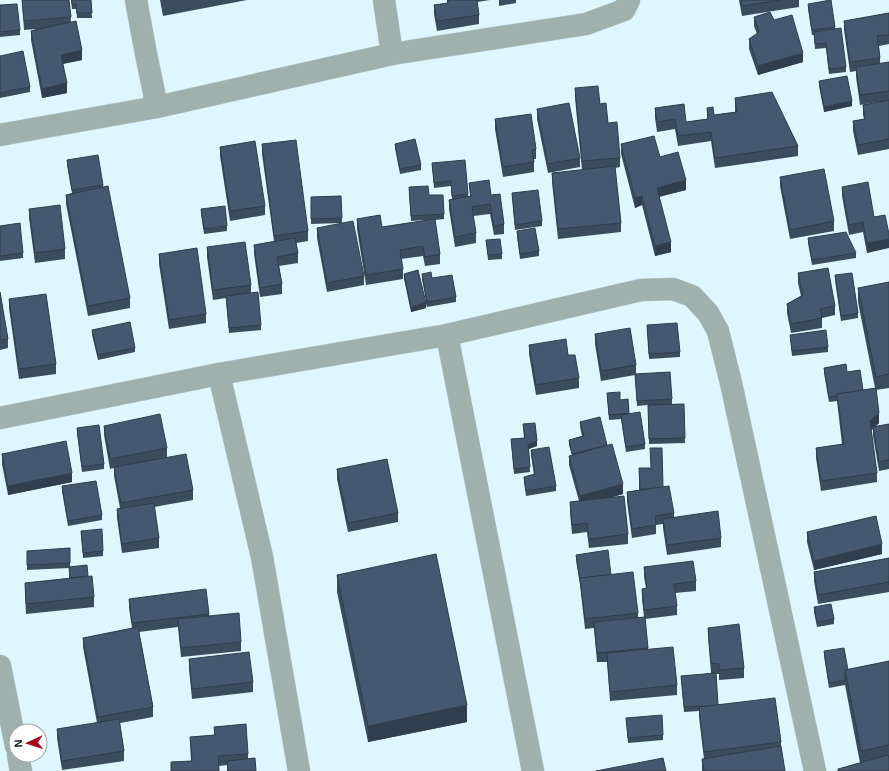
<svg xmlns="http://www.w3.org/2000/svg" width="889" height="771" font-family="Arial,sans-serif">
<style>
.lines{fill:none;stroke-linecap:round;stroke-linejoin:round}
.minor-casing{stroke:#b9d0d6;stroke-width:23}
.minor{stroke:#9fb0ad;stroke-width:22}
.wall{fill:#3a4d5f}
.shaded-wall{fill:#303e4e}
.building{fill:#44596f;stroke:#303e4e}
</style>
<rect width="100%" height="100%" fill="#def6fd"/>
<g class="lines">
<defs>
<g id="minor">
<path d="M136,0L146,54L157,107"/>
<path d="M384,0L392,54"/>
<path d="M0,135L157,107L392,54L586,24L624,10L629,0"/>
<path d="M447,335L533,771"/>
<path d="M219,374L262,557L299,771"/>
<path d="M0,418L219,374L447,335L641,290L673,289L692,296L708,313L718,331L731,383L815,771"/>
<path d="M0,666L16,746"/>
<path d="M18,755L21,771"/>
</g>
</defs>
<!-- minor casing -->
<use href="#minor" class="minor-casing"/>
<!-- minor -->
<use href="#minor" class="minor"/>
</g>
<!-- wall -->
<g class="wall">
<path d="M22,0H69L71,22L82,60L63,64L67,93L42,98L31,40V31L36,29L24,30Z"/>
<path d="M71,0H91L92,18H77L76,9H72Z"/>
<path d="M160,0H247L163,16Z"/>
<path d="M447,0H490L477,2L479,15V24L437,31L434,14V5L447,3Z"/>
<path d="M499,0H516V3L499,6Z"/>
<path d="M739,0H799V7L742,16Z"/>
<path d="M808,4L835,27V29L846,67V72L829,74L826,48L815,49L814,35H812L808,9Z"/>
<path d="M0,5L20,30V35L0,37Z"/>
<path d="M889,13V44L879,46L880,58V64L889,62V149L858,155L853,131V121L864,119L863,115V105L883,101L860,105L856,77V71L850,72L844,30V21Z"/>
<path d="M754,17L803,62L758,75L749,49V39L757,34L754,26Z"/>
<path d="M0,56L30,87V92L0,98Z"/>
<path d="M819,81L852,106L824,112L819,86Z"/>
<path d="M575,88L600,104L608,123L620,158V167L615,168L621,223V232L558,239L552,182V173L582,170L575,98Z"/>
<path d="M735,98L798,146V156L715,168L711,141L678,146L675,129L657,132L655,118V108L686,122L707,119V108L714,115L735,112Z"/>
<path d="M537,109L580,158V167L548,173L537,119Z"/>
<path d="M495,119L536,149V159H534V172L503,177L495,129Z"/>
<path d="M262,144L308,231V241L296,243L298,253V263L279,266L282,284V294L260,297L254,254V245L274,241L262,154Z"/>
<path d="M395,144L421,165V170L400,174L395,148Z"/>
<path d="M621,144L660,157L686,190L659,197L671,252L655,256L642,205L635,208L621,154Z"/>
<path d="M220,147L265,206V215L230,221L220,156Z"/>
<path d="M67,160L103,185L130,298V308L88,316L66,204V195L72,193L67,165Z"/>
<path d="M432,163L468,194V196H470L469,183L491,195L504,224V234L494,235L490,214L473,216L476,233V243L455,247L449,209V200L452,199L451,186L434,188Z"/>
<path d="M780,177L834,221V231L790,239L780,186Z"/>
<path d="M842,187L874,217L867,253L863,232L849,235L842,196Z"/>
<path d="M409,192L429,195L444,214V219L435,220L440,254V264L425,266L423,256L401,259L403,269V279L366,285L357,229V219L382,227L426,220L411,221Z"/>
<path d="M512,193L542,221V226L515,230Z"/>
<path d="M341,196L342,223L311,224V197Z"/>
<path d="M29,209L65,249V259L35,263L29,218Z"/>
<path d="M201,209L227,226V231L204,234L201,214Z"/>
<path d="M0,226L23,253V258L0,261Z"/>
<path d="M317,228L364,276V285L327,292L317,238Z"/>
<path d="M517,231L539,251V256L520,259L517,236Z"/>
<path d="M808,238L856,253V258L812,265L808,243Z"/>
<path d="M486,240L502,254V259L488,260Z"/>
<path d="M207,247L251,285V293L261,325V330L229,333L226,298L213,300L207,257Z"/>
<path d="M159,254L206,314V323L169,329L159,264Z"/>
<path d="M798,273L835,306V315L822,318V328L791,333L787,313V304L801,296L798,283Z"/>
<path d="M404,274L426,301L422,279V274L432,278L456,297V302L427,307L426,304V308L411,312L404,279Z"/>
<path d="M835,275L858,313V318L841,321L835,280Z"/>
<path d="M889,282V388L876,390L879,423L876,426L889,424V469L879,471L873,436V429L871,430L877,473V482L821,491L816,458V448L842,444L837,401L829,402L824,373V368L847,372L863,390L875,388L858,302V288Z"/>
<path d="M0,292L8,339V348L0,350Z"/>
<path d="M9,299L56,364V374L19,379L9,308Z"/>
<path d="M647,325L680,352V357L649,359Z"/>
<path d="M92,330L135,348V352L98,360L92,335Z"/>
<path d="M595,334L636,365V374L672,399V404H684L685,443L649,444L648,405L637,406L635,375L601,381L595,344Z"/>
<path d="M790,335L828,347V352L792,356Z"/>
<path d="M529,345L568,355L579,378V388L536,395L529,354Z"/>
<path d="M607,393L620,400L628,399L629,414L645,444V449L626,452L621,419L609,420Z"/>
<path d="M580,422L607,445L623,494L609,498L628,534V544L589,548L587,532L572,534L570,512V502L579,501L569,465V456L572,455L569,445V440L582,436L580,427Z"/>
<path d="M523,424L537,446L529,449L530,472L514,474L511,439L524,438Z"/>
<path d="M104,426L167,448V457L193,490V500L154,507L159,538V548L122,553L117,518V509L120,508L114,476V468L110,469L104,435Z"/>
<path d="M77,428L104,464V469L82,472L77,433Z"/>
<path d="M531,450L556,486V491L526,496L524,482V477L534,475L531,455Z"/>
<path d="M2,454L72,482L8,495L2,464Z"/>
<path d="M639,468H650L663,487L674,513V517L721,538V547L667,555L663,528V524L656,525V534L632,538L627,502V492L639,490Z"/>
<path d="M337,469L398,513V522L348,532L337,479Z"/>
<path d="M62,486L102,515V520L68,526L62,491Z"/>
<path d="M81,531L103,551V556L83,558Z"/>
<path d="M807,532L882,554L814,570L807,542Z"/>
<path d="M70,548V567L88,576L94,597V607L26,614L25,592V583L69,578V568L27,570V551Z"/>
<path d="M576,555L611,575L638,613V617H644L642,599V589L646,588L644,577V567L696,581V591L675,593L677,606V615L645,619L648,649L677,685V695L610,701L607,662H597L594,628L585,629L580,585L576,560Z"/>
<path d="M889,558V594V592L818,604L814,581V572Z"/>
<path d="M337,575L467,722L368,742L337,592Z"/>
<path d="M129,599L209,614V616L241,642V651L181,657L178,627L139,632L153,707V717L120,723L124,751V761L62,770L57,738V729L97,723L83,647V638L132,628L129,608Z"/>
<path d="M814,607L834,619V624L817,627L814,612Z"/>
<path d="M708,628L744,668V678L719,680V674H716L718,705L781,742V746L785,771H702V759H704L699,717V711L684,712L681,676L715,673H711L708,637Z"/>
<path d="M824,651L848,670L889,661V771H838V769L860,763L845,685L829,688L824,656Z"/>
<path d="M189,659L253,682V692L192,699L189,669Z"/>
<path d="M626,718L663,735V740L628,743Z"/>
<path d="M214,727L248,754V759L256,771H227V765L219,766V771H171V762L191,761L190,737L214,735Z"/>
</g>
<!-- shaded-wall -->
<g class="shaded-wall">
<path d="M82,50V60L61,64V55Z"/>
<path d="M803,53V62L758,75V66Z"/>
<path d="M67,83V93L42,98V89Z"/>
<path d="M852,101V106L824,112V107Z"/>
<path d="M686,180V190L657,197V188Z"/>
<path d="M642,196V205L635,208V198Z"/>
<path d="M889,239V248L867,253V243Z"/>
<path d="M671,242V252L655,256V246Z"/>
<path d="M426,303V308L411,312V307Z"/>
<path d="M879,413V423L873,428V427V429L870,431V421Z"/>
<path d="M537,441V446L528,449V444Z"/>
<path d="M607,445V450L572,459V454Z"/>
<path d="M72,473V482L8,495V486Z"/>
<path d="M623,484V494L580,506V496Z"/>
<path d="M882,544V554L814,570V561Z"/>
<path d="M467,705V722L368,742V726Z"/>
</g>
<!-- building -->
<g class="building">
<path d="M22,0H69L71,17L24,21Z"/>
<path d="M72,0H91L92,13H77L76,4H72Z"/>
<path d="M448,0H477L479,15L437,21L434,5L448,3Z"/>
<path d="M741,0H780L742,6Z"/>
<path d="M831,0L835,27L812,30L808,4Z"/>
<path d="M17,4L20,30L0,32V5Z"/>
<path d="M770,12L774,20L792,15L803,53L758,66L749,39L759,32L754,17Z"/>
<path d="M889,13V35L877,36L880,58L850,62L844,21Z"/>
<path d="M76,21L82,50L61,55L67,83L42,89L31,31Z"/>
<path d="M841,28L846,67L829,69L826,43L815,44L814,32Z"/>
<path d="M23,51L30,87L0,93V56Z"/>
<path d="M889,62V91L860,95L856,67Z"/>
<path d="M847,76L852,101L824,107L819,81Z"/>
<path d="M598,86L600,104L606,103L608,123L617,122L620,158L582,161L575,88Z"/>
<path d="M772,92L798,146L715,158L711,132L678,136L675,119L657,122L655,108L684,104L686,122L708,119L707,108L713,107L714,115L737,112L735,98Z"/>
<path d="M889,100V139L858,145L853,121L865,119L863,105Z"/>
<path d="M569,103L580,158L548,164L537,109Z"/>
<path d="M531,114L536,149L532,150L534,162L503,167L495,119Z"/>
<path d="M654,136L660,157L678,152L686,180L657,188L671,242L655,246L642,196L635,198L621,144Z"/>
<path d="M415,139L421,165L400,169L395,144Z"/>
<path d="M296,140L308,231L274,236L262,144Z"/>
<path d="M255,141L265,206L230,211L220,147Z"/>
<path d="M98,155L103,185L72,190L67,160Z"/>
<path d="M465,160L468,194L452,196L451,181L434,183L432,163Z"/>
<path d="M615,166L621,223L558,229L552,173Z"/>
<path d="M824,169L834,221L790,230L780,177Z"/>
<path d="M489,180L491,195L500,194L504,224L494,226L490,204L472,207L476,233L455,237L449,200L471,196L469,183Z"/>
<path d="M868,182L874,217L885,215L889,234V239L867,243L863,222L849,225L842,187Z"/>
<path d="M108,186L130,298L88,306L66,195Z"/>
<path d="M428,186L429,195H443L444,214L411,216L409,187Z"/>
<path d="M538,190L542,221L515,225L512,193Z"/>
<path d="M341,196L342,218L311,219V197Z"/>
<path d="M60,205L65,249L35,253L29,209Z"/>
<path d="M225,206L227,226L204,229L201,209Z"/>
<path d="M380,215L382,227L435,219L440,254L425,257L423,246L400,250L403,269L366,275L357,219Z"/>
<path d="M353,221L364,276L327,283L317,228Z"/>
<path d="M20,223L23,253L0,256V226Z"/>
<path d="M535,228L539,251L520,254L517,231Z"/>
<path d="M846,232L856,253L812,260L808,238Z"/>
<path d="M295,238L298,253L277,257L282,284L260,288L254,245Z"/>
<path d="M500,239L502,254L488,255L486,240Z"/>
<path d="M245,242L251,285L213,290L207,247Z"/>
<path d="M197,248L206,314L169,320L159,254Z"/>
<path d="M828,268L835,306L820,309L822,318L791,324L787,304L803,295L798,273Z"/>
<path d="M418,270L426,303L411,307L404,274Z"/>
<path d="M431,272L432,278L452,275L456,297L427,302L422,274Z"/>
<path d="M852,273L858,313L841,316L835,275Z"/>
<path d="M889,282V374L876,377L858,288Z"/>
<path d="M0,292L8,339L0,340Z"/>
<path d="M258,292L261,325L229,328L226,296Z"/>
<path d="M46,294L56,364L19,369L9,299Z"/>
<path d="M130,322L135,348L98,355L92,330Z"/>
<path d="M677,323L680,352L649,354L647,325Z"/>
<path d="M630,328L636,365L601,371L595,334Z"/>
<path d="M826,330L828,347L792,351L790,335Z"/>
<path d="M566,339L568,355H575L579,378L536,385L529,345Z"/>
<path d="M846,364L847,372L860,370L863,390L837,394V396L829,397L824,368Z"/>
<path d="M670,372L672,399L637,401L635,374Z"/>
<path d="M876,388L879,413L870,421L877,473L821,481L816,448L844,444L837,394Z"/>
<path d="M620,392V400L628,399L629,413L609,415L607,393Z"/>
<path d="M684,404L685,438L649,439L648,405Z"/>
<path d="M640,412L645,444L626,447L621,415Z"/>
<path d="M160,414L167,448L110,459L104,426Z"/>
<path d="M600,417L607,445L572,454L569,440L584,436L580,422Z"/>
<path d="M535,423L537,441L528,444L530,467L514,469L511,439L525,438L523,424Z"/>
<path d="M889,424V460L879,462L873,427Z"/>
<path d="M99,425L104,464L82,467L77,428Z"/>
<path d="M66,441L72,473L8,486L2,454Z"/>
<path d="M612,444L623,484L580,496L569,456Z"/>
<path d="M549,447L556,486L526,491L524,477L535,474L531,450Z"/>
<path d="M650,448H662L663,487L651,489H640L639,468H651Z"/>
<path d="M186,454L193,490L121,503L114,467Z"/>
<path d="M387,459L398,513L348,523L337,469Z"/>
<path d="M96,481L102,515L68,521L62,486Z"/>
<path d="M669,486L674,513L655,516L656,525L632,529L627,492Z"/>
<path d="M624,496L628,534L589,539L587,523L572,525L570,502Z"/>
<path d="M154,503L159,538L122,544L117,509Z"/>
<path d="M718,511L721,538L667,545L663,519Z"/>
<path d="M876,516L882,544L814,561L807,532Z"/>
<path d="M102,529L103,551L83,553L81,531Z"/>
<path d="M70,548V563L27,565V551Z"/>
<path d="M608,550L611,575L580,578V580L576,555Z"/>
<path d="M436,554L467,705L368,726L337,575Z"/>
<path d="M889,558V585V582L818,595L814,572Z"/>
<path d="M693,561L696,581L674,584L677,606L644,610L642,589L647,588L644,567Z"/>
<path d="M87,565L88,576L70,578L69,567Z"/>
<path d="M633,572L638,613L585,619L580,578Z"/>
<path d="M92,576L94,597L26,604L25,583Z"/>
<path d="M206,589L209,614L132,623L129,599Z"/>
<path d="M831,604L834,619L817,622L814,607Z"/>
<path d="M239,613L241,642L181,648L178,619Z"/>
<path d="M645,617L648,648L597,653L594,622Z"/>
<path d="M739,624L744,668L719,670V664L711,663L708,628Z"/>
<path d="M138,627L153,707L98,717L83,638Z"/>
<path d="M673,647L677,685L610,692L607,653Z"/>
<path d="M844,648L848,670H845V680L829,683L824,651Z"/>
<path d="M249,652L253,682L192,689L189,659Z"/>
<path d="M889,661V745L861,751L845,670Z"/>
<path d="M716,673L718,705L702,707V706L684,707L681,676Z"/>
<path d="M775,698L781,742L704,752L699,707Z"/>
<path d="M662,715L663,735L628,738L626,718Z"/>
<path d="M119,719L124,751L62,761L57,729Z"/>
<path d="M246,724L248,754L218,756L219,771H171V762L192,761L190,737L215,735L214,727Z"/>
<path d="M781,746L785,771H704L702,759Z"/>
<path d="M888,755L889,758V771H838V769Z"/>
<path d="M255,758L256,771H228L227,761Z"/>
<path d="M663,758L666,771H596Z"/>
</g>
<!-- north arrow -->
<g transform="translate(28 743) rotate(267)"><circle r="19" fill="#fefefe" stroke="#a0a6a8"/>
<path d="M0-3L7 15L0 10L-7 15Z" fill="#a30719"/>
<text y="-6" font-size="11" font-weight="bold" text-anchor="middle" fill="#132226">N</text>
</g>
</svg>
